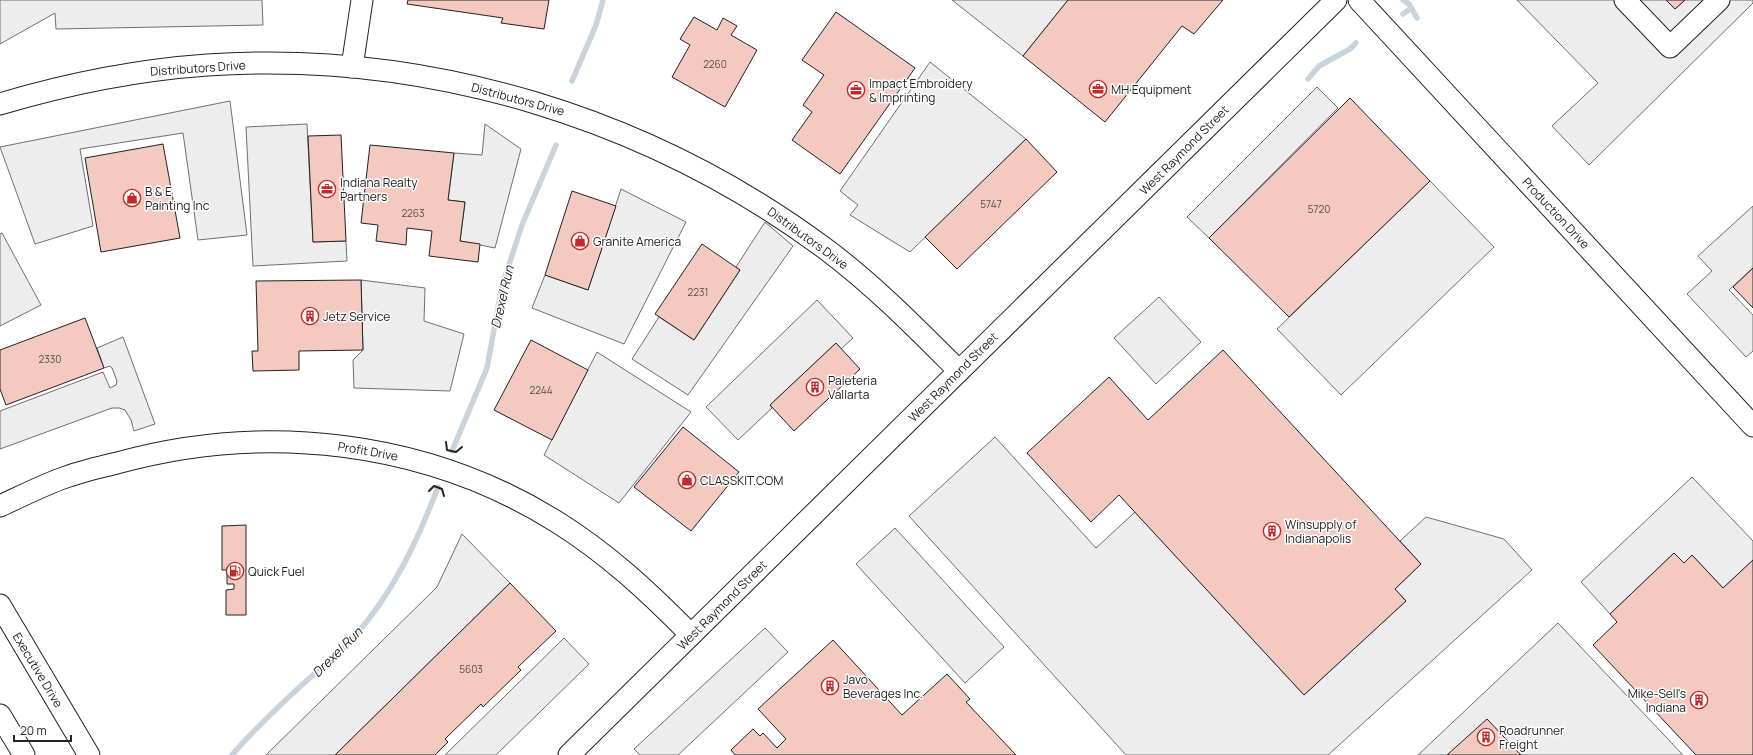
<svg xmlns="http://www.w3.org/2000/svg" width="1753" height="755" font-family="Manrope,sans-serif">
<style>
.parking{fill:#ededed;stroke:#6f6f6f}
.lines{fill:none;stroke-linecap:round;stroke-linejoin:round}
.stream{stroke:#c7d3dd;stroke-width:5.5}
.building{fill:#f3c9c0;stroke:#222}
.minor-casing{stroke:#222;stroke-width:23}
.minor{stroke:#fff;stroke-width:21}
.wall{stroke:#222;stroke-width:2}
.labels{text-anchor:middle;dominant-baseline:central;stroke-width:3;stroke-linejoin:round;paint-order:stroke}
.number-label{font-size:10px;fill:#564c4a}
.street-label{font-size:12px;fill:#222;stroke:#fff}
.poi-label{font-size:12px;fill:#222;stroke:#fff;text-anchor:start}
.water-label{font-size:13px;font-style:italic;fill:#222;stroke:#fff}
</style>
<rect width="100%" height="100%" fill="#fff"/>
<!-- parking -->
<g class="parking">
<path d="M0,0H262L263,25L56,29L55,13L0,44Z"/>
<path d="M952,0H1068L1023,56Z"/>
<path d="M1517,0H1666L1675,9L1685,0H1753V3L1589,165L1552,126L1598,83Z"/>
<path d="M930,62L1026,139L910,252L850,215L858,205L840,191Z"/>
<path d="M1317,87L1338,108L1209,238L1187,217Z"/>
<path d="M230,101L247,235L198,240L183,133L80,149L93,226L35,244L0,147Z"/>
<path d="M307,124L313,242L346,241L347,261L253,266L246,127Z"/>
<path d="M485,124L521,149L495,248L460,241L465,202L448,200L454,153L482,155Z"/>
<path d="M1430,181L1494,247L1341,395L1277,329Z"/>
<path d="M621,189L686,222L624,344L532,308L545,275L588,290Z"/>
<path d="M1753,206V268L1729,290L1753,315V351L1746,357L1687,294L1712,271L1698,256Z"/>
<path d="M765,222L793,246L688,395L632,359L659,317L694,340L740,270L736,267Z"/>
<path d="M2,233L41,305L0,326V234Z"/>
<path d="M361,280L425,288L424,321L464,334L450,391L354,388L353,360L363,350Z"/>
<path d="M1159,297L1201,342L1156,384L1114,338Z"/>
<path d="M817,300L853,338L841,349L836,343L770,405L772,408L738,440L706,407Z"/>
<path d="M123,337L155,424L134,431L131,420L125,410L119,408H112L0,449V411L103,372L110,388L116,385L117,381L112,368L110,366L104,368L97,348Z"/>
<path d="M597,352L691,412L619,503L544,455Z"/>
<path d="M995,437L1096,548L1135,512L1304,695L1406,601L1395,589L1421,564L1400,541L1426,517L1504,539L1532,570L1328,755H1126L909,516Z"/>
<path d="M1692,477L1753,541V560L1723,588L1692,555L1684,563L1674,553L1610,614L1581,582Z"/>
<path d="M895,528L1004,647L965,683L856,564Z"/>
<path d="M462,534L510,583L335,755H266L437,587Z"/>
<path d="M1558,623L1683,755H1418Z"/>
<path d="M765,628L788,652L678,755H640L634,749Z"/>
<path d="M564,638L589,664L496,755H445Z"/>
</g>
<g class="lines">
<!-- stream -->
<g class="stream">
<path d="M1403,0L1409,4L1417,18"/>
<path d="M1403,14L1410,9"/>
<path d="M1308,79L1319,66L1350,49L1356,43"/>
<path d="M572,81L596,25L603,0"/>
<path d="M452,451L487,368L502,286L522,225L556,145"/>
<path d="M232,755C257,726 285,700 314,674C327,662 343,651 354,637C393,593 417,542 438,487"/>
</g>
</g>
<!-- building -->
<g class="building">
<path d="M408,0H549L544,29L501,23L503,18L407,4Z"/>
<path d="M1068,0H1223L1194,34L1182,26L1105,122L1023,56Z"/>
<path d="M1666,0H1685L1675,9Z"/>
<path d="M836,12L915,68L840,174L792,140L812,112L803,105L824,75L802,60Z"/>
<path d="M694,17L717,30L723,18L737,26L731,35L757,50L725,107L672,77L690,45L680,39Z"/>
<path d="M1350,98L1430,181L1289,317L1209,238Z"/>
<path d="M341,135L346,241L313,242L308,136Z"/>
<path d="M1026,139L1057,172L957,269L925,237Z"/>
<path d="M163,144L180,238L101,252L85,158Z"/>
<path d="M370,145L454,153L448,200L465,202L460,241L480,244L478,262L429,256L432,231L407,228L406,245L376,241L378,225L361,223Z"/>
<path d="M572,191L616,206L588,290L545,275Z"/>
<path d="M702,244L740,270L694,340L655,314Z"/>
<path d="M1753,268V308L1733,287Z"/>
<path d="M361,280L363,350L299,351V370L253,371L252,351H258L256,281Z"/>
<path d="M85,318L104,368L6,405L0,389V350Z"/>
<path d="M531,340L588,370L552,440L494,410Z"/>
<path d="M836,343L860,369L794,431L770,405Z"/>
<path d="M1223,350L1421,564L1395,589L1406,601L1304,695L1119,495L1091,522L1027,453L1109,377L1148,420Z"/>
<path d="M683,427L739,472L691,531L634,487Z"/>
<path d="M246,525V615H226V590L234,589V584H227V570H222V526Z"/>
<path d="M1674,553L1684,563L1692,555L1723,588L1753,560V755H1696L1593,645L1617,622L1610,614Z"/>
<path d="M510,583L556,631L518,667L521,670L483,707L481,704L445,739L448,742L435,755H335Z"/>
<path d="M833,640L902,715L947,674L970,699L966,702L1016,755H735L731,750L753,729L760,736L763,733L777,748L786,739L758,709Z"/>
<path d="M1487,719L1521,755H1447Z"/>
</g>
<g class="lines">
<defs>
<g id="minor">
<path d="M1359,0L1753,426"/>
<path d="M1625,0L1670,47L1719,0"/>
<path d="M352,67L362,0"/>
<path d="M0,104C67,84 137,70 207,65C428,50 650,118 827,250C875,286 917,329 959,371"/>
<path d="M0,506C22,496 43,485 66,477C83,471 100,467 117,463C265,422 426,440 557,522C608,554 650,593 691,635"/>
<path d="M0,605L89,755"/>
<path d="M0,715L24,755"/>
<path d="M569,755L1336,0"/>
</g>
</defs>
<!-- minor casing -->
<use href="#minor" class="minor-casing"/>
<!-- minor -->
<use href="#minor" class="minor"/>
<!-- wall -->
<g class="wall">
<path d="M446,442L447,450L456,452L462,447"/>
<path d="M429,491L434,486L442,489L444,496"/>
</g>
</g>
<!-- icons -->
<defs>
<symbol id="office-ring" viewBox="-11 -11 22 22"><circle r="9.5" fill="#fff" stroke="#c62828" stroke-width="1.5"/><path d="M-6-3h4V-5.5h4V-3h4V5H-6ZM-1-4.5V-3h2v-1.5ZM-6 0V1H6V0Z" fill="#c62828"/></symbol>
<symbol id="shop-ring" viewBox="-11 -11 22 22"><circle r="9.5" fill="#fff" stroke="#c62828" stroke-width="1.5"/><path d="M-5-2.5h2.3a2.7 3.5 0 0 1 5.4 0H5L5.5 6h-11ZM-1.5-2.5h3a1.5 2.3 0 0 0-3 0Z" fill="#c62828"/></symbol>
<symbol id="building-ring" viewBox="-11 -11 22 22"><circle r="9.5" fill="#fff" stroke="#c62828" stroke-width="1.5"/><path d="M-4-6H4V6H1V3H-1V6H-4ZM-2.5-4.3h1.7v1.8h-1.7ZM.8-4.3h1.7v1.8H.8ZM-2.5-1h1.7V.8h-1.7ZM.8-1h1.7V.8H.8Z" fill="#c62828"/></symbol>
<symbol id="fuel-ring" viewBox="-11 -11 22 22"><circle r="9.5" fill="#fff" stroke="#c62828" stroke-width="1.5"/><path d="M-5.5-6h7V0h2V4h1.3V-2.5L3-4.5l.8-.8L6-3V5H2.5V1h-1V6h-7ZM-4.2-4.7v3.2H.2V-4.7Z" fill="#c62828"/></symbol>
</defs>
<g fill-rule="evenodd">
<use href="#office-ring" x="1088" y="79" width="20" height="20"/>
<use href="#office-ring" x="846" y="80" width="20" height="20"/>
<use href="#office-ring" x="317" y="179" width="20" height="20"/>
<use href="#shop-ring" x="122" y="188" width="20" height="20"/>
<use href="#shop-ring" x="570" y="231" width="20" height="20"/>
<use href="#building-ring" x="300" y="306" width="20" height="20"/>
<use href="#building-ring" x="805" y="377" width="20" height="20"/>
<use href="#shop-ring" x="677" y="470" width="20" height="20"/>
<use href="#building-ring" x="1262" y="521" width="20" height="20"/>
<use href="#fuel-ring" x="225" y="561" width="20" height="20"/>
<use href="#building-ring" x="820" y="676" width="20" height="20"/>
<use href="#building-ring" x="1689" y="690" width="20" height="20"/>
<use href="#building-ring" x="1476" y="727" width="20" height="20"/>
</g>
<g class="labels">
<!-- number labels -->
<g class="number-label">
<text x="715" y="64">2260</text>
<text x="991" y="204">5747</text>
<text x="1319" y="209">5720</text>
<text x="413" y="213">2263</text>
<text x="698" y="292">2231</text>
<text x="50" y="359">2330</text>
<text x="541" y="390">2244</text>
<text x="471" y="669">5603</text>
</g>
<!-- street labels -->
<g class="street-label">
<text transform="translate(198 68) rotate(-4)">Distributors Drive</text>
<text transform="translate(518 99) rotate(15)">Distributors Drive</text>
<text transform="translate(1184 150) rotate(-45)">West Raymond Street</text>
<text transform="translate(1556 213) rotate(47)">Production Drive</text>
<text transform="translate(808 238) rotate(36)">Distributors Drive</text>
<text transform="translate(953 377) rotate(-45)">West Raymond Street</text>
<text transform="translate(368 451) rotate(10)">Profit Drive</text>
<text transform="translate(722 605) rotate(-45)">West Raymond Street</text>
<text transform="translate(38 670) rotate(59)">Executive Drive</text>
</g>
<!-- poi labels -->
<g class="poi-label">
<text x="869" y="83">Impact Embroidery<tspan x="869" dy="14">&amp; Imprinting</tspan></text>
<text x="1111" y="89">MH Equipment</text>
<text x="340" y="182">Indiana Realty<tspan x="340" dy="14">Partners</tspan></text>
<text x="145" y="191">B &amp; E<tspan x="145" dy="14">Painting Inc</tspan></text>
<text x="593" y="241">Granite America</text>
<text x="323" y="316">Jetz Service</text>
<text x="828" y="380">Paleteria<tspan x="828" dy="14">Vallarta</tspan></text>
<text x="700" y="480">CLASSKIT.COM</text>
<text x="1285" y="524">Winsupply of<tspan x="1285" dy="14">Indianapolis</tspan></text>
<text x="248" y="571">Quick Fuel</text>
<text x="843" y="679">Javo<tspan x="843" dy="14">Beverages Inc.</tspan></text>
<text x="1686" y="693" text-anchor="end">Mike-Sell's<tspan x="1686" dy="14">Indiana</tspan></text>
<text x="1499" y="730">Roadrunner<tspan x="1499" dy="14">Freight</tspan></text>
</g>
<!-- water labels -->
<g class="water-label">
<text transform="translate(502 297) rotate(-77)">Drexel Run</text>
<text transform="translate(337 652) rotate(-45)">Drexel Run</text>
</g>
</g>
<!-- scale -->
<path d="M14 735v6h57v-6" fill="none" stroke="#222222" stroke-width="2"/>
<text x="20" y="735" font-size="12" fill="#222222" stroke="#ffffff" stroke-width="3" paint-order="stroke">20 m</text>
</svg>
